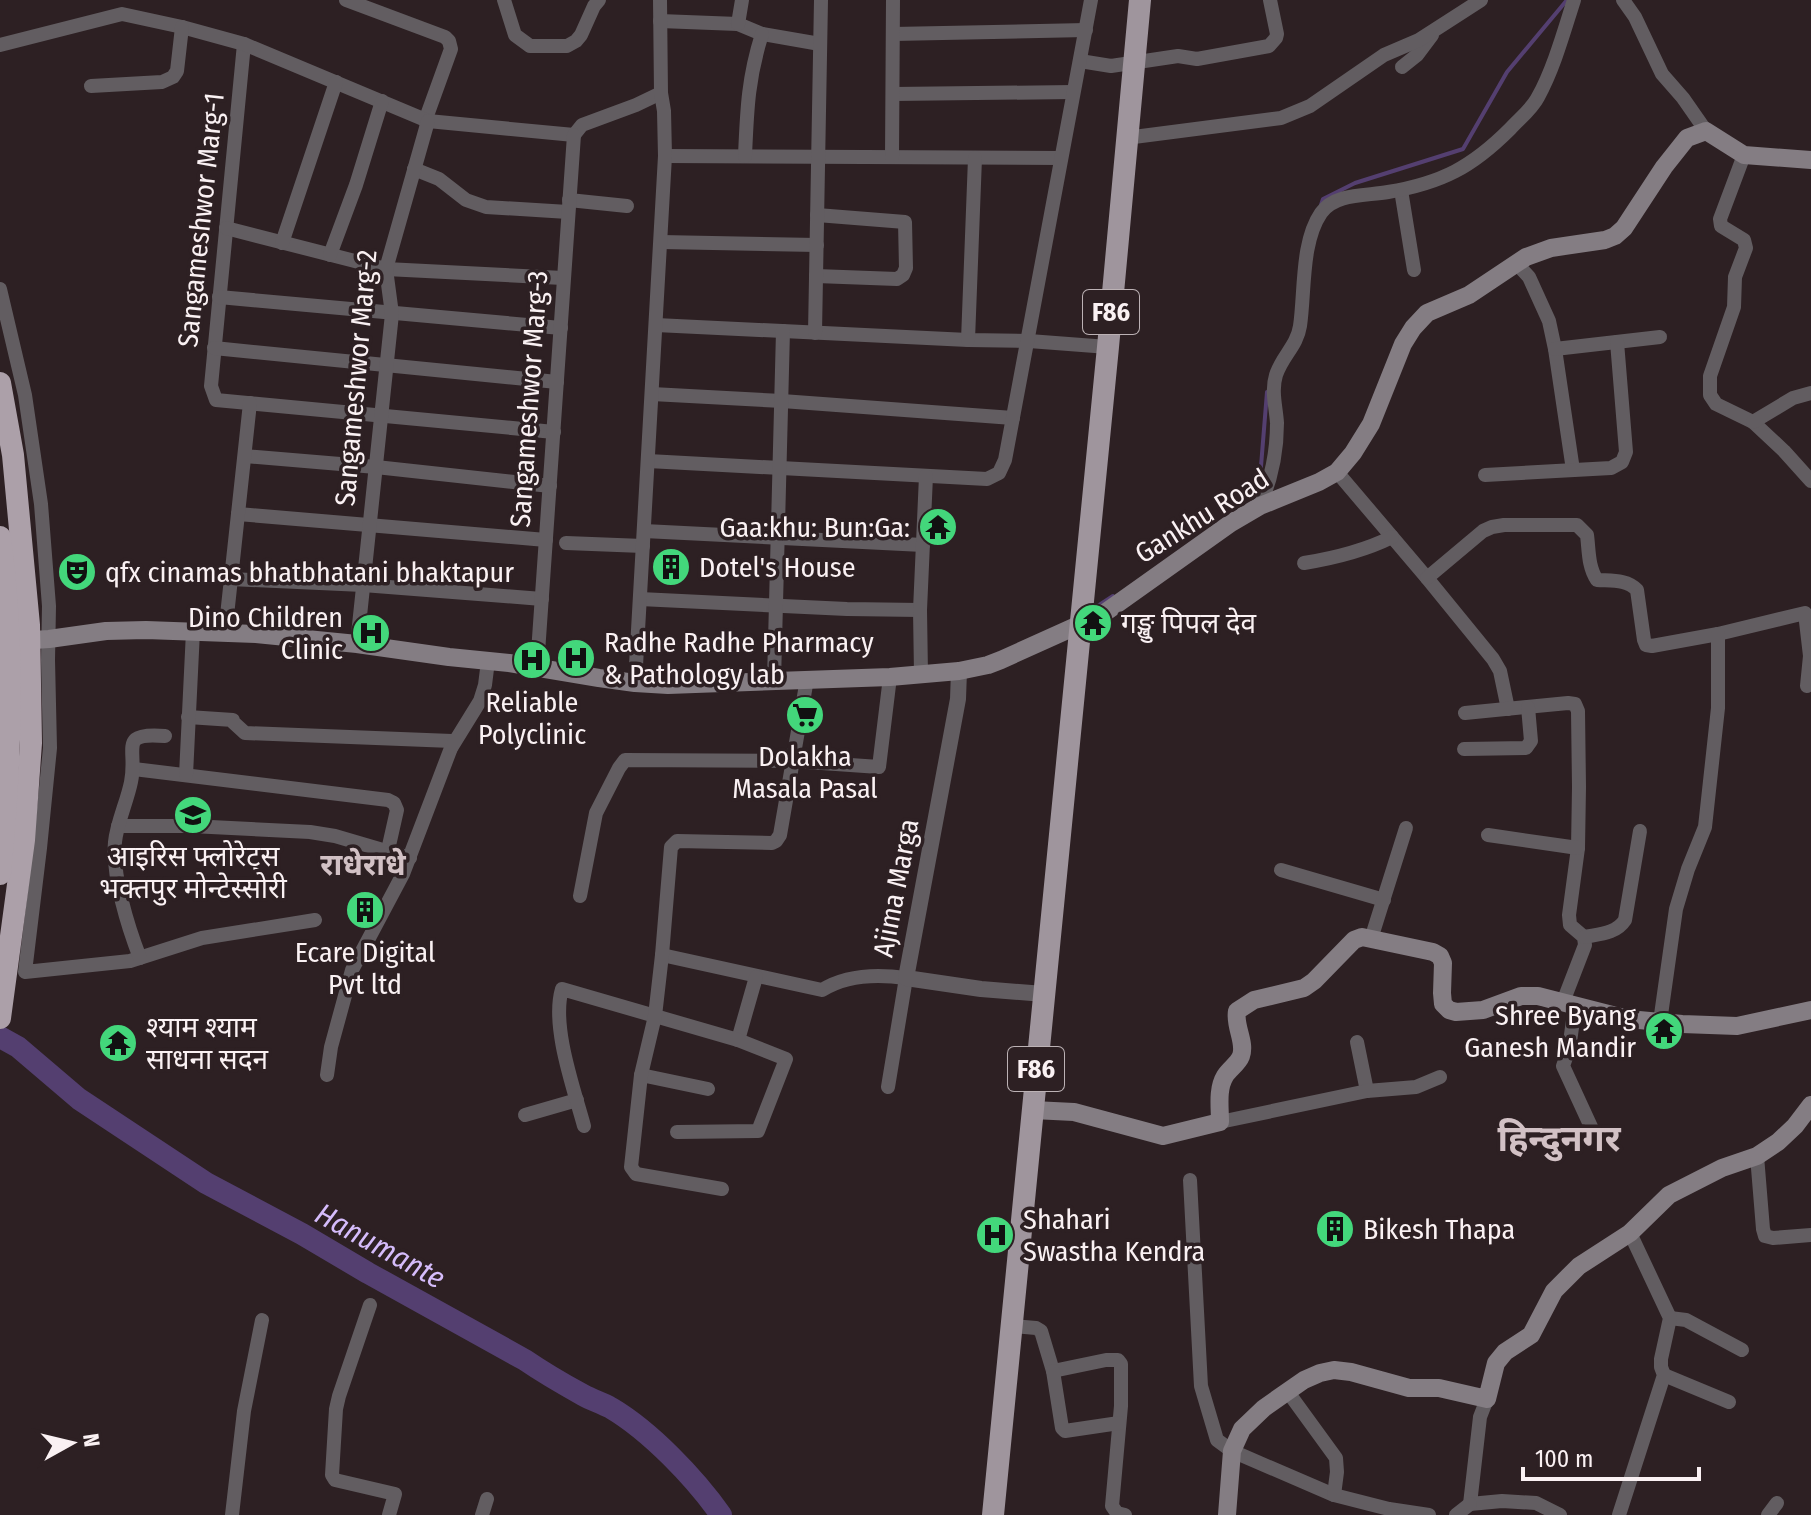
<svg xmlns="http://www.w3.org/2000/svg" width="1811" height="1515" font-family="'Fira Sans Condensed','Noto Sans Devanagari',sans-serif">
<style>
.lines{fill:none;stroke-linecap:round;stroke-linejoin:round}
.stream{stroke:#543f70;stroke-width:4}
.river{stroke:#543f70;stroke-width:22}
.minor{stroke:#625d61;stroke-width:14}
.tertiary{stroke:#625d61;stroke-width:16}
.secondary{stroke:#847d83;stroke-width:18}
.primary{stroke:#9f959d;stroke-width:22}
.trunk{stroke:#aca0a9;stroke-width:22}
.labels{text-anchor:middle;dominant-baseline:central;stroke-width:7;stroke-linejoin:round;paint-order:stroke}
.shield{fill:#2d2023;stroke:#bcb2b5;stroke-width:2}
.shield-label{font-size:26px;font-weight:bold;fill:#faf1f3}
.street-label{font-size:28px;fill:#faf1f3;stroke:#2d2023}
.poi-label{font-size:28px;fill:#faf1f3;stroke:#2d2023;text-anchor:start}
.neighbourhood-label{font-size:30px;font-weight:bold;fill:#d2c1c5;stroke:#2d2023}
.water-label{font-size:30px;font-style:italic;fill:#d5bcfb;stroke:#2d2023}
.district-label{font-size:36px;font-weight:bold;fill:#d2c1c5;stroke:#2d2023}
</style>
<rect width="100%" height="100%" fill="#2d2023"/>
<g class="lines">
<!-- stream -->
<g class="stream">
<path d="M1321,205L1323,199L1355,183L1463,149L1507,72L1567,0"/>
<path d="M1259,491L1267,392"/>
<path d="M1090,611L1113,596"/>
</g>
<!-- river -->
<path class="river" d="M0,1037L18,1047L79,1099L206,1183L302,1234L368,1273L525,1360C544,1373 563,1384 583,1395C592,1400 602,1403 611,1408C650,1431 695,1478 721,1515"/>
<!-- minor -->
<g class="minor">
<path d="M346,0L445,37L449,41L451,49L425,121"/>
<path d="M504,0L515,35L530,46H567L576,41L581,35L594,6L599,0"/>
<path d="M1623,0L1635,17L1662,74L1683,98L1706,131"/>
<path d="M660,21L738,24L762,34L820,44"/>
<path d="M738,24L742,0"/>
<path d="M893,34L1086,30"/>
<path d="M244,44L211,386L216,400L554,432"/>
<path d="M0,45L122,14L182,27L244,44L428,121L574,135"/>
<path d="M1080,61L1111,66L1178,56L1197,59L1269,46L1276,38L1277,34L1270,0"/>
<path d="M1402,67L1417,55L1432,35"/>
<path d="M91,86L162,82L173,77L177,71L182,27"/>
<path d="M893,94L1073,92"/>
<path d="M574,135L582,125L636,105L661,93"/>
<path d="M1126,138L1281,118L1310,106L1384,55L1419,40L1481,0"/>
<path d="M1744,155L1720,219L1721,226L1744,240L1746,248L1735,277L1734,307L1710,376V395L1716,404L1753,422L1784,451L1811,481"/>
<path d="M665,156L1061,158"/>
<path d="M745,156C747,110 748,78 762,34"/>
<path d="M892,157L893,0"/>
<path d="M414,169L439,179L466,200L486,207L568,212"/>
<path d="M1401,190L1414,270"/>
<path d="M569,200L627,206"/>
<path d="M226,228L386,269L563,278"/>
<path d="M661,242L817,245"/>
<path d="M282,243L336,82"/>
<path d="M330,255L356,185L382,101"/>
<path d="M1517,264L1529,277L1549,321L1555,349L1573,470"/>
<path d="M816,276L897,279L903,275L906,268L905,222L817,215"/>
<path d="M0,289L25,395L41,504L49,606L48,660L50,748L40,848L25,972L130,961L202,938L315,920"/>
<path d="M219,297L561,328"/>
<path d="M656,325L968,340L1029,341L1108,347"/>
<path d="M815,333L821,0"/>
<path d="M968,340L975,158"/>
<path d="M214,348L557,382"/>
<path d="M1555,349L1660,337"/>
<path d="M652,394L782,401L1013,418"/>
<path d="M1753,422L1793,398L1811,393"/>
<path d="M245,456L376,467L550,486"/>
<path d="M648,461L987,479L999,473L1005,460L1091,0"/>
<path d="M1337,472L1427,578L1493,659L1500,671L1508,709"/>
<path d="M1485,475L1611,468L1622,462L1626,452L1617,342"/>
<path d="M1260,506C1271,480 1277,451 1277,423C1276,407 1271,391 1276,375C1282,356 1297,346 1300,326C1305,292 1301,242 1321,213C1335,193 1366,196 1388,192C1442,183 1472,167 1510,129C1519,119 1532,109 1538,97C1554,68 1564,31 1574,0"/>
<path d="M238,514L546,540"/>
<path d="M644,531L923,545"/>
<path d="M566,543L643,546"/>
<path d="M1304,563C1335,558 1364,551 1392,537"/>
<path d="M1427,578L1483,531L1492,527L1504,525H1577L1587,535C1589,550 1588,567 1597,580C1611,581 1627,579 1637,590L1644,640L1646,645L1652,646L1718,634L1805,613L1810,656L1807,686"/>
<path d="M231,579L363,585L542,599"/>
<path d="M640,599L847,609L920,610"/>
<path d="M225,634L250,403"/>
<path d="M357,644L392,314L386,269L428,121"/>
<path d="M537,667L574,135"/>
<path d="M921,674L920,610L926,476"/>
<path d="M774,681L783,331"/>
<path d="M635,683L665,156L664,111L661,93L660,0"/>
<path d="M1465,713L1568,703L1575,704L1578,711L1579,787L1578,848L1569,915L1570,925L1584,937L1585,945L1563,1002"/>
<path d="M188,717L233,720V722L245,733L452,741L451,748"/>
<path d="M1464,749L1526,748L1531,741L1528,707"/>
<path d="M134,769L388,800L394,803L397,810L388,850"/>
<path d="M186,775L193,631"/>
<path d="M118,826H191L310,832L335,836L410,858"/>
<path d="M1488,835L1578,848"/>
<path d="M1281,870L1384,900"/>
<path d="M580,896L596,813L619,768L625,760L793,761L879,767L890,677"/>
<path d="M1584,937C1599,934 1616,934 1625,920L1640,831"/>
<path d="M1371,939L1406,828"/>
<path d="M662,955L822,990C846,975 878,974 906,978L888,1087"/>
<path d="M140,958C128,927 112,876 115,842C117,822 127,802 131,782C138,749 117,732 165,736"/>
<path d="M1575,1006L1569,1049L1563,1066L1598,1142"/>
<path d="M1660,1022L1676,909L1688,869L1705,827L1718,708V634"/>
<path d="M738,1040L756,977"/>
<path d="M1357,1042L1367,1091"/>
<path d="M327,1075L331,1047L352,970L403,874L451,748L480,701L485,685L488,661"/>
<path d="M641,1075L708,1089"/>
<path d="M525,1115L577,1100"/>
<path d="M1220,1122L1367,1091L1416,1087L1440,1077"/>
<path d="M584,1126C574,1089 551,1026 562,989L738,1040L786,1059L758,1131L677,1132"/>
<path d="M1757,1156L1763,1229L1765,1236L1773,1238L1811,1235"/>
<path d="M1190,1180L1201,1386L1217,1440L1232,1451L1334,1495L1389,1509L1429,1515"/>
<path d="M722,1189L636,1174L631,1167L641,1075L655,1016L662,955L671,847L677,841L772,843L776,841L780,835L807,679"/>
<path d="M370,1305L339,1396L336,1409L332,1475L335,1480L395,1494L389,1515"/>
<path d="M1670,1318L1686,1320L1742,1350"/>
<path d="M1012,1326L1036,1328L1041,1331L1053,1371L1106,1360H1118L1121,1364V1406L1112,1506L1117,1513L1125,1515"/>
<path d="M1053,1371L1062,1428L1065,1431L1119,1423"/>
<path d="M1664,1375L1729,1402"/>
<path d="M1288,1392L1336,1458L1337,1472L1334,1495"/>
<path d="M1487,1399L1480,1417L1470,1504L1502,1501L1536,1503L1560,1515"/>
<path d="M232,1515L244,1411L262,1320"/>
<path d="M482,1515L487,1499"/>
<path d="M1456,1515L1470,1504"/>
<path d="M1619,1515L1664,1375L1661,1367V1359L1670,1318L1630,1233"/>
<path d="M1768,1515L1777,1503"/>
</g>
<!-- tertiary -->
<path class="tertiary" d="M959,671L958,699L906,978L981,989L1044,994"/>
<!-- secondary -->
<g class="secondary">
<path d="M19,641L49,639L106,631L146,630L256,634L357,644L449,657L509,663L599,678L635,683L668,685L890,677L959,671L988,665L1001,660L1103,614L1231,523L1260,506L1319,482L1337,472L1353,453L1371,424L1403,344L1413,328L1427,313L1469,295L1526,257L1551,248L1605,240L1615,236L1624,228L1664,167L1687,138L1706,131L1744,155L1811,160"/>
<path d="M1033,1110L1074,1112L1163,1136L1220,1122C1220,1107 1217,1089 1225,1076C1229,1069 1238,1064 1241,1056C1246,1042 1234,1026 1237,1011L1254,1000L1304,988L1314,981L1354,940L1362,937L1433,952L1440,956L1443,963L1442,993L1443,1004L1449,1010L1456,1012L1483,1010L1521,996H1538L1628,1019L1682,1024L1737,1026L1811,1010"/>
<path d="M1227,1515L1232,1451L1242,1429L1264,1408L1304,1380L1320,1373L1334,1370L1351,1372L1409,1388H1439L1487,1399L1496,1363L1505,1352L1531,1335L1554,1291L1579,1266L1630,1233L1669,1195L1722,1168L1757,1156L1778,1142L1795,1126L1811,1105"/>
</g>
<!-- primary -->
<path class="primary" d="M993,1515L1108,347L1140,0"/>
<!-- trunk -->
<g class="trunk">
<path d="M0,383L13,455L29,625L31,743L24,840L0,1018"/>
<path d="M0,537C15,649 11,762 0,874"/>
</g>
</g>
<!-- icons -->
<defs>
<symbol id="temple-disc" viewBox="-11 -11 22 22"><circle r="9.5" fill="#43d77b" stroke="#2d2023"/><path d="M0-6L5-2H3V0L6.5 2.5H4V6H1.5V3h-3V6H-4V2.5H-6.5L-3 0V-2H-5Z" fill="#111"/></symbol>
<symbol id="building-disc" viewBox="-11 -11 22 22"><circle r="9.5" fill="#43d77b" stroke="#2d2023"/><path d="M-4-6H4V6H1V3H-1V6H-4ZM-2.5-4.3h1.7v1.8h-1.7ZM.8-4.3h1.7v1.8H.8ZM-2.5-1h1.7V.8h-1.7ZM.8-1h1.7V.8H.8Z" fill="#111"/></symbol>
<symbol id="theatre-disc" viewBox="-11 -11 22 22"><circle r="9.5" fill="#43d77b" stroke="#2d2023"/><path d="M-5-5.5Q0-4 5-5.5V0Q5 5 0 6Q-5 5-5 0ZM-3.3-2.5H-1v1.5H-3.3ZM1-2.5H3.3v1.5H1ZM-2.8 1Q0 5.5 2.8 1Z" fill="#111"/></symbol>
<symbol id="hospital-disc" viewBox="-11 -11 22 22"><circle r="9.5" fill="#43d77b" stroke="#2d2023"/><path d="M-5-5h3v3.5h4V-5h3V5h-3V1.5h-4V5h-3Z" fill="#111"/></symbol>
<symbol id="supermarket-disc" viewBox="-11 -11 22 22"><circle r="9.5" fill="#43d77b" stroke="#2d2023"/><path d="M-6-5.5h2.5l.6 2H6L4.5 2H-2.5L-4.4-4H-6ZM-1.5 3.2a1.3 1.3 0 1 0 .1 0ZM3 3.2a1.3 1.3 0 1 0 .1 0Z" fill="#111"/></symbol>
<symbol id="school-disc" viewBox="-11 -11 22 22"><circle r="9.5" fill="#43d77b" stroke="#2d2023"/><path d="M0-5L7-2L0 1L-7-2ZM-4 1L0 2.5L4 1V4Q0 6-4 4Z" fill="#111"/></symbol>
</defs>
<g fill-rule="evenodd">
<use href="#temple-disc" x="916" y="505" width="44" height="44"/>
<use href="#building-disc" x="649" y="545" width="44" height="44"/>
<use href="#theatre-disc" x="55" y="550" width="44" height="44"/>
<use href="#temple-disc" x="1071" y="601" width="44" height="44"/>
<use href="#hospital-disc" x="349" y="611" width="44" height="44"/>
<use href="#hospital-disc" x="554" y="636" width="44" height="44"/>
<use href="#hospital-disc" x="510" y="638" width="44" height="44"/>
<use href="#supermarket-disc" x="783" y="693" width="44" height="44"/>
<use href="#school-disc" x="171" y="793" width="44" height="44"/>
<use href="#building-disc" x="343" y="888" width="44" height="44"/>
<use href="#temple-disc" x="1642" y="1009" width="44" height="44"/>
<use href="#temple-disc" x="96" y="1021" width="44" height="44"/>
<use href="#building-disc" x="1313" y="1207" width="44" height="44"/>
<use href="#hospital-disc" x="973" y="1213" width="44" height="44"/>
</g>
<g class="labels">
<!-- shield labels -->
<g class="shield">
<rect x="1083" y="290" width="56" height="44" rx="6"/>
<rect x="1008" y="1047" width="56" height="44" rx="6"/>
</g>
<g class="shield-label">
<text x="1111" y="312">F86</text>
<text x="1036" y="1069">F86</text>
</g>
<!-- street labels -->
<g class="street-label">
<text transform="translate(201 220) rotate(-84)">Sangameshwor Marg-1</text>
<text transform="translate(356 378) rotate(-85)">Sangameshwor Marg-2</text>
<text transform="translate(529 399) rotate(-86)">Sangameshwor Marg-3</text>
<text transform="translate(1202 516) rotate(-32)">Gankhu Road</text>
<text transform="translate(896 888) rotate(-79)">Ajima Marga</text>
</g>
<!-- poi labels -->
<g class="poi-label">
<text x="910" y="527" text-anchor="end">Gaa:khu: Bun:Ga:</text>
<text x="699" y="567">Dotel's House</text>
<text x="105" y="572">qfx cinamas bhatbhatani bhaktapur</text>
<text x="343" y="617" text-anchor="end">Dino Children<tspan x="343" dy="32">Clinic</tspan></text>
<text x="1121" y="623">गङ्खु पिपल देव</text>
<text x="604" y="642">Radhe Radhe Pharmacy<tspan x="604" dy="32">&amp; Pathology lab</tspan></text>
<text x="532" y="702" text-anchor="middle">Reliable<tspan x="532" dy="32">Polyclinic</tspan></text>
<text x="805" y="756" text-anchor="middle">Dolakha<tspan x="805" dy="32">Masala Pasal</tspan></text>
<text x="193" y="856" text-anchor="middle">आइरिस फ्लोरेट्स<tspan x="193" dy="32">भक्तपुर मोन्टेस्सोरी</tspan></text>
<text x="365" y="952" text-anchor="middle">Ecare Digital<tspan x="365" dy="32">Pvt ltd</tspan></text>
<text x="1636" y="1015" text-anchor="end">Shree Byang<tspan x="1636" dy="32">Ganesh Mandir</tspan></text>
<text x="146" y="1027">श्याम श्याम<tspan x="146" dy="32">साधना सदन</tspan></text>
<text x="1023" y="1219">Shahari<tspan x="1023" dy="32">Swastha Kendra</tspan></text>
<text x="1363" y="1229">Bikesh Thapa</text>
</g>
<!-- neighbourhood labels -->
<g class="neighbourhood-label">
<text x="363" y="865">राधेराधे</text>
</g>
<!-- water labels -->
<g class="water-label">
<text transform="translate(380 1246) rotate(29)">Hanumante</text>
</g>
<!-- district labels -->
<g class="district-label">
<text x="1559" y="1139">हिन्दुनगर</text>
</g>
</g>
<!-- north arrow -->
<g transform="translate(72 1443) rotate(82)" stroke="#2d2023" stroke-width="6" paint-order="stroke">
<path d="M0-6L14 30L0 20L-14 30Z" fill="#faf1f3"/>
<text y="-12" font-size="22" font-weight="bold" text-anchor="middle" fill="#faf1f3">N</text>
</g>
<!-- scale -->
<path d="M1523 1467v12h176v-12" fill="none" stroke="#faf1f3" stroke-width="4"/>
<text x="1535" y="1467" font-size="24" fill="#faf1f3" stroke="#2d2023" stroke-width="6" paint-order="stroke">100 m</text>
</svg>
